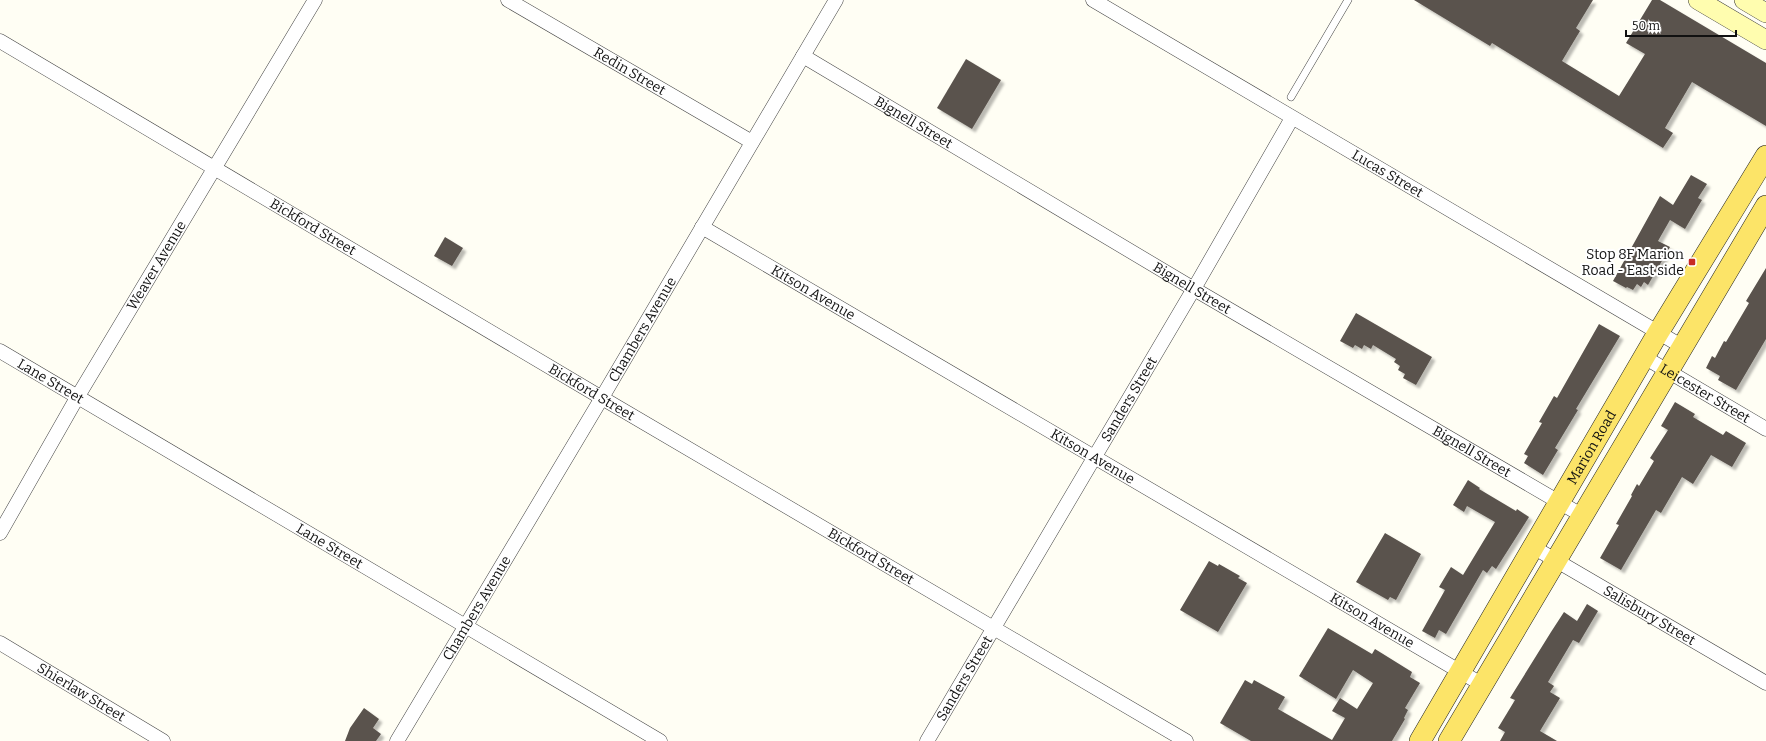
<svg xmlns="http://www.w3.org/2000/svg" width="1766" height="741" font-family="Bitter,serif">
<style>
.building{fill:#5a534d;filter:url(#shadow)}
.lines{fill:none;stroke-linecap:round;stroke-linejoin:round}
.service-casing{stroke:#444;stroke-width:8}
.minor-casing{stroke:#444;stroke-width:15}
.secondary-casing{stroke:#333;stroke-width:20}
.primary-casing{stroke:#222;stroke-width:22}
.service{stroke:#fff;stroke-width:7}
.minor{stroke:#fff;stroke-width:14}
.secondary{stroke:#fffdaf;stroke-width:19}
.primary{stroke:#fce468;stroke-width:21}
.poi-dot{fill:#c72923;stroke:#fff;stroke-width:1.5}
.labels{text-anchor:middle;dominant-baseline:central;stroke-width:4;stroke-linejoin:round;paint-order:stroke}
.street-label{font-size:14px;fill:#111;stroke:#fff}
.poi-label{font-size:14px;fill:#111;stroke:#fff;text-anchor:end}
</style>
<defs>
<filter id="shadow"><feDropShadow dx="3.5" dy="3.5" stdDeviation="1" flood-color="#0004"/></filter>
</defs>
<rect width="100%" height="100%" fill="#fffef4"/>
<!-- building -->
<g class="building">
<path d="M1414,0H1593L1576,28L1580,31L1562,61L1619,96L1645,54L1626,43L1652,0H1660L1766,63V126L1692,82L1665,128L1673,133L1663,148L1492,43L1490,46Z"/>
<path d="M966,59L1001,80L972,129L937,108Z"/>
<path d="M1691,175L1707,184L1698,198L1702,200L1685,229L1670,220L1658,241L1670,247L1648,285L1644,282L1641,287L1637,284L1633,290L1627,287L1626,288L1613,281L1660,196L1673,205Z"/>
<path d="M445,237L463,248L452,266L434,256Z"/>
<path d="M1766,268V339L1736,390L1718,380L1720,376L1706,368L1712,356L1715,358L1724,341L1726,342L1749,303L1746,301Z"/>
<path d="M1356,313L1432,357L1416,385L1403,378L1405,374L1398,370L1400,366L1394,362L1396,359L1373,345L1371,349L1364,345L1362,349L1355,345L1353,348L1340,341Z"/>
<path d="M1599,324L1620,336L1576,409L1578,410L1555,448L1558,450L1543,475L1524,463L1528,456L1524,454L1542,423L1539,422L1554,396L1557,398Z"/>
<path d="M1675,402L1695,414L1693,417L1723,435L1726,431L1746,443L1732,467L1711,455L1693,484L1682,477L1661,513L1656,510L1621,570L1600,558L1619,525L1616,524L1632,496L1631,495L1637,484L1639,486L1654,461L1650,458L1668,430L1661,426Z"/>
<path d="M1468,480L1480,488L1479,489L1516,511L1517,509L1529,517L1496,569L1492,566L1487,573L1483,570L1446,634L1439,630L1435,638L1422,631L1445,590L1439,587L1451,567L1463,575L1495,522L1467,506L1464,512L1453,505Z"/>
<path d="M1385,533L1421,554L1396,600L1390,597L1388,600L1356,582Z"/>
<path d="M1209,561L1218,566L1219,564L1240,576L1238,578L1247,583L1218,632L1180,610Z"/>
<path d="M1587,604L1598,611L1579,643L1573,640L1548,682L1554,686L1550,692L1560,698L1540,731L1557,741H1500L1505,732L1498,728L1515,700L1510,698L1551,632L1564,612L1577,621Z"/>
<path d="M1328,628L1372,654L1375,649L1412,672L1410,677L1420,683L1405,708L1408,710L1404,718L1405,719L1392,741H1251L1220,723L1245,680L1252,684L1254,680L1285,697L1278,709L1332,740L1345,718L1332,711L1340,698L1357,709L1373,683L1353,670L1336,699L1299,676Z"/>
<path d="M364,708L379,719L373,728L381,734L376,741H345L350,728Z"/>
</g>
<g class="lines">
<defs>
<path id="service" d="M1291,97L1348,0"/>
<g id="minor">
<path id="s1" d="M508,0L752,142"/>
<path id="s2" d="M1093,0L1683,347"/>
<path id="s3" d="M0,41L602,398L1186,741"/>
<path id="s4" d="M803,56L1194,289L1583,516"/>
<path id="s5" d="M702,227L1483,685"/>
<path id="s6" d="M0,351L660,741"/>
<path id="s7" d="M1644,357L1766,429"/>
<path id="s8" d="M0,533L78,396L315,0"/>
<path id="s9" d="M1533,547L1766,683"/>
<path id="s10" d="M0,643L163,741"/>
<path id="s11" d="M397,741L597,406L836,0"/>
<path id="s12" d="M927,741L1199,280L1292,118"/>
</g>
<g id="secondary">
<path d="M1698,0L1766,40"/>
<path d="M1744,0L1766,13"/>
</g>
<g id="primary">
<path id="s13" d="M1420,741L1658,333L1766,156"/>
<path d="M1449,741L1766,206"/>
</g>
</defs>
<!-- service casing -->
<use href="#service" class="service-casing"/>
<!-- minor casing -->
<use href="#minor" class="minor-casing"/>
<!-- secondary casing -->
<use href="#secondary" class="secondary-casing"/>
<!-- primary casing -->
<use href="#primary" class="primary-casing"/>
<!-- service -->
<use href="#service" class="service"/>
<!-- minor -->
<use href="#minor" class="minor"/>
<!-- secondary -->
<use href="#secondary" class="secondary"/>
<!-- primary -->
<use href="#primary" class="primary"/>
</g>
<!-- markers -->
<rect class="poi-dot" x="1688" y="258" width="8" height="8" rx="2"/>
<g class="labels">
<!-- street labels -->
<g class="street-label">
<text stroke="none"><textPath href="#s1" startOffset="141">Redin Street</textPath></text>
<text stroke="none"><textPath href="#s4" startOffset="129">Bignell Street</textPath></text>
<text stroke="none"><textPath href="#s2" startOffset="342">Lucas Street</textPath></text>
<text stroke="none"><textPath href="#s3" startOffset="364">Bickford Street</textPath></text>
<text stroke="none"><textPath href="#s8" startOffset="310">Weaver Avenue</textPath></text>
<text stroke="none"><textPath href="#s4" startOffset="453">Bignell Street</textPath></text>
<text stroke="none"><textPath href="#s5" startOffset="129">Kitson Avenue</textPath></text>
<text stroke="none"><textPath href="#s11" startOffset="479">Chambers Avenue</textPath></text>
<text stroke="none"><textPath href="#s6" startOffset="59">Lane Street</textPath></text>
<text stroke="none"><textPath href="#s3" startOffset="688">Bickford Street</textPath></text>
<text stroke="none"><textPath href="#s7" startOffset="71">Leicester Street</textPath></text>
<text stroke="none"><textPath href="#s12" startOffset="397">Sanders Street</textPath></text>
<text stroke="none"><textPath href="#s13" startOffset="340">Marion Road</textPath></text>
<text stroke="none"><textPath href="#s4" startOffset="777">Bignell Street</textPath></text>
<text stroke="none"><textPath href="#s5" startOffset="453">Kitson Avenue</textPath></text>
<text stroke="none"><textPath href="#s6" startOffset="383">Lane Street</textPath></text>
<text stroke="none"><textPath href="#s3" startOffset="1012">Bickford Street</textPath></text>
<text stroke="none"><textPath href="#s11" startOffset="155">Chambers Avenue</textPath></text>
<text stroke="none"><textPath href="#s9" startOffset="135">Salisbury Street</textPath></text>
<text stroke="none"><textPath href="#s5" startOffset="777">Kitson Avenue</textPath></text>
<text stroke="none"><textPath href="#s12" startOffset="73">Sanders Street</textPath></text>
<text stroke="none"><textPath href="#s10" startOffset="95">Shierlaw Street</textPath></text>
</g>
<!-- poi labels -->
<g class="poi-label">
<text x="1684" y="254">Stop 8F Marion<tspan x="1684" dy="16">Road - East side</tspan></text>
</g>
</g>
<!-- scale -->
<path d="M1626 30v6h110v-6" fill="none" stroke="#111111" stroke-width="2"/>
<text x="1632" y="30" font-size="12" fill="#111111" stroke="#ffffff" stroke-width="3" paint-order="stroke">50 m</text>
</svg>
